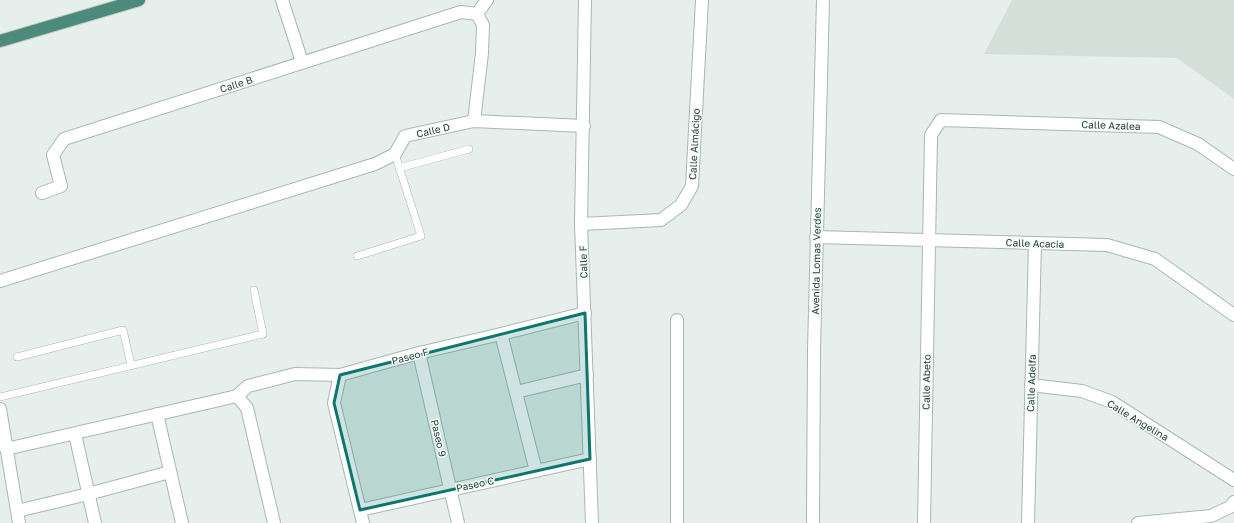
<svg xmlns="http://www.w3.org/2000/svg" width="1234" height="523" font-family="'Golos Text',sans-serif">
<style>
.built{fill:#d4dfda}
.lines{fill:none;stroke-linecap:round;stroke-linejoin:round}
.service-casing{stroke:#a8b8b2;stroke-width:8}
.minor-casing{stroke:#a8b8b2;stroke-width:14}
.tertiary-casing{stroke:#a8b8b2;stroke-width:14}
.trunk-casing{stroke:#c2cac8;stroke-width:14}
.service{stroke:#fff;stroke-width:7}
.minor{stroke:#fff;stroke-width:12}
.tertiary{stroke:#fff;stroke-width:12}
.trunk{stroke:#4c8a7c;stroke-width:12}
.marked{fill:#0f766e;fill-opacity:0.2;stroke:#0f766e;stroke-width:3;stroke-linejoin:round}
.labels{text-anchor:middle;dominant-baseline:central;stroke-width:3;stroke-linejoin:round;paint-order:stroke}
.street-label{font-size:10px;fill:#24423a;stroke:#f7fbf9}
</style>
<rect width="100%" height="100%" fill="#e6efeb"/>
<!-- built -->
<path class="built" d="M1012,0H1234V99L1177,58L984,54Z"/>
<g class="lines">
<defs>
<g id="service">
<path d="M399,168L469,149"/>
<path d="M357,256L421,236L395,154"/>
<path d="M17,357L123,330L131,365"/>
<path d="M0,397L263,334L254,290"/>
</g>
<g id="minor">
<path d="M282,0L302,62"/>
<path d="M585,0L581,224L592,523"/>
<path d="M477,14L487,0"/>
<path d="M474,121L482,53L483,25L477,14"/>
<path d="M42,193L61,186L53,155L64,139L461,12L477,14"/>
<path d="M581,224L661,220L681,205L692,186L702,0"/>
<path d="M816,237L1107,245L1155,259L1234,315"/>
<path d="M0,281L375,164L395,154L405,136L474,121L584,126"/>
<path d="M677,320V523"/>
<path d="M501,334L536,471"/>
<path d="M419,353L458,523"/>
<path d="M340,375L334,403L363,523"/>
<path d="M1031,385L1082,391L1112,402L1234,480"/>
<path d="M516,392L587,375"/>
<path d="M237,396L247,408L274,523"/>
<path d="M0,409L19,523"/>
<path d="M157,414L182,523"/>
<path d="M75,434L95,523"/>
<path d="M6,449L237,396L248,386L295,374L340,375L419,353L501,334L585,313"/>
<path d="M360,510L590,459"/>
<path d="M17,511L88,494L170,472"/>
<path d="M924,523L931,135L941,120L1159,127L1198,144L1234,169"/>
<path d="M1028,523L1035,243"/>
<path d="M1138,523L1211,516L1230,507L1234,502"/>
</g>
<path id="tertiary" d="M813,523L814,350L823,0"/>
<path id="trunk" d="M0,41L139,0"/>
</defs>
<!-- service casing -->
<use href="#service" class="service-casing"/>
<!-- minor casing -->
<use href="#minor" class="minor-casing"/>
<!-- tertiary casing -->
<use href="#tertiary" class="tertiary-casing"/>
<!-- trunk casing -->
<use href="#trunk" class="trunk-casing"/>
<!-- service -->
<use href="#service" class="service"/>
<!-- minor -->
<use href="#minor" class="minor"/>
<!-- tertiary -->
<use href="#tertiary" class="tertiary"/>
<!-- trunk -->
<use href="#trunk" class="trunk"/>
</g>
<!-- marked area -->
<path class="marked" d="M585,313L590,459L360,510L334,403L340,375Z"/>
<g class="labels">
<!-- street labels -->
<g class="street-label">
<text transform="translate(236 84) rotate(-18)">Calle B</text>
<text transform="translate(1111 125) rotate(2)">Calle Azalea</text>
<text transform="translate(433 130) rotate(-13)">Calle D</text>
<text transform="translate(694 144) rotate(-87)">Calle Almácigo</text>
<text transform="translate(1035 243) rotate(2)">Calle Acacia</text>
<text transform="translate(816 261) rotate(-89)">Avenida Lomas Verdes</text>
<text transform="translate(583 262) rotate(-92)">Calle F</text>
<text transform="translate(410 356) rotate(-15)">Paseo F</text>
<text transform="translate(926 382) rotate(-89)">Calle Abeto</text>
<text transform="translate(1031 383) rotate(-88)">Calle Adelfa</text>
<text transform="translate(1138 420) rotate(31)">Calle Angelina</text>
<text transform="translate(439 438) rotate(77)">Paseo 9</text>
<text transform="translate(475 484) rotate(-12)">Paseo C</text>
</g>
</g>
</svg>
